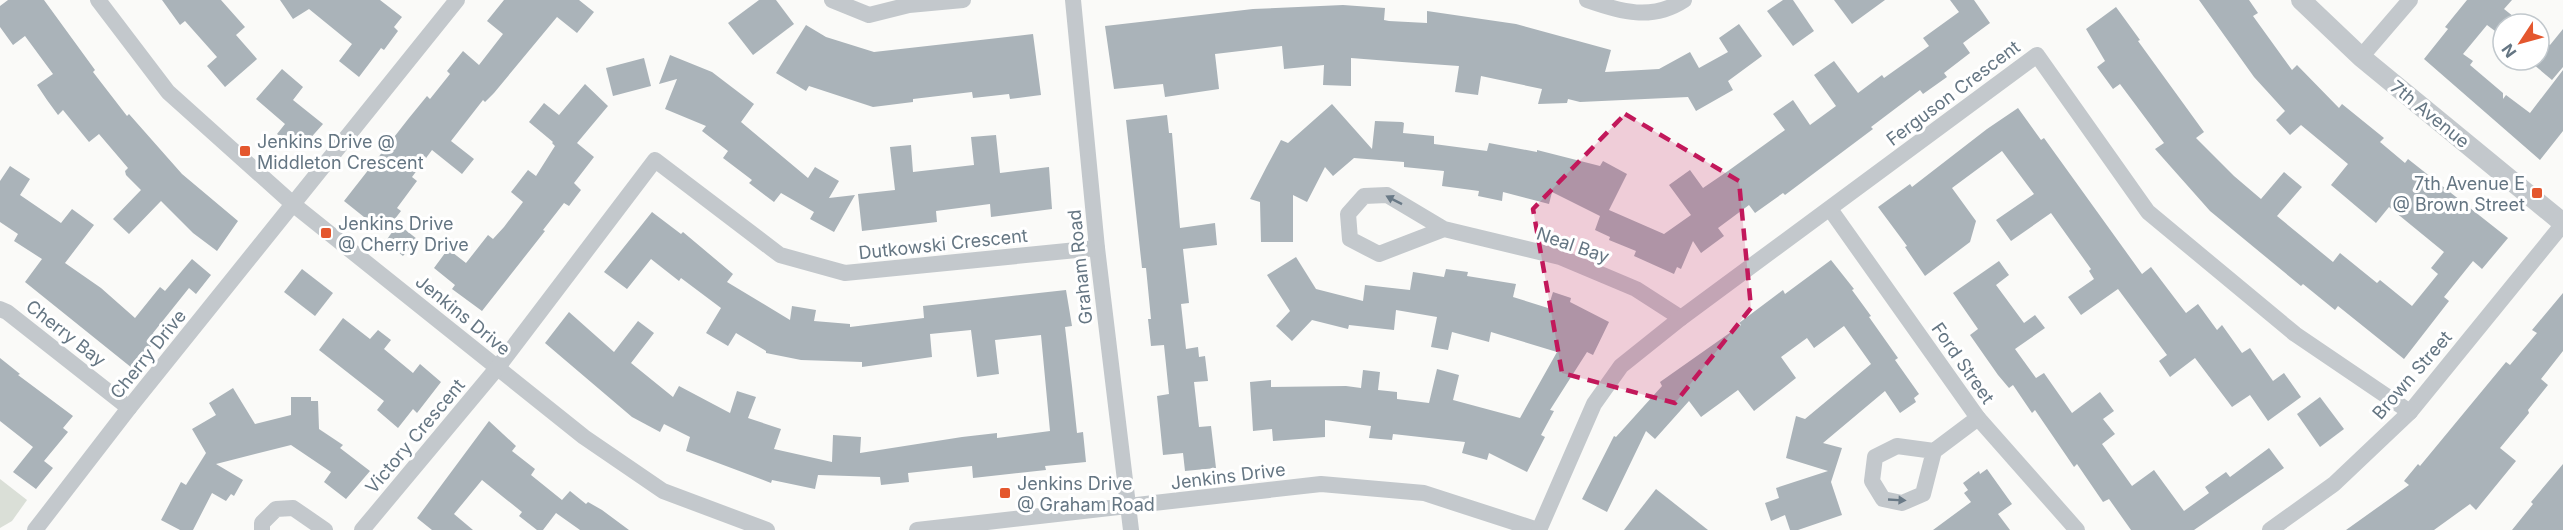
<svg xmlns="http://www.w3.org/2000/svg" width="2563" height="530" font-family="Inter,sans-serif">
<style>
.green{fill:#dadfd7}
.building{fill:#aab3b9}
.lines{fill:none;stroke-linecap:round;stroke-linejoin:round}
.minor{stroke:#c3c8cc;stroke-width:16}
.tertiary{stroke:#c3c8cc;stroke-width:20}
.oneway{fill:#6a7a87}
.marked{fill:#c2185b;fill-opacity:0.2;stroke:#c2185b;stroke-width:4.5;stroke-dasharray:12 8;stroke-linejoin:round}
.poi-dot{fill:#e4572e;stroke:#fff;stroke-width:2}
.labels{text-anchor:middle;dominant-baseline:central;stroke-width:6;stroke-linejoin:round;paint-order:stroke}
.street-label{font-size:18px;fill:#657683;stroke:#fff}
.poi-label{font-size:18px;fill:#657683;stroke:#fff;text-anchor:start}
</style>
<rect width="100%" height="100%" fill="#fafaf8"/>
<!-- green -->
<path class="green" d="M0,479L27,500L12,521L0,528Z"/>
<!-- building -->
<g class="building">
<path d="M8,0H44L95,70L93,72L127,116L129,114L182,174L238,221L217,251L193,233L161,201L129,234L113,219L141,190L126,175L125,171L128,168L99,134L89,142L63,110L58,115L47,100L37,85L53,74L25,36L13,45L0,27V6Z"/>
<path d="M162,0H221L245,27L236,35L257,59L225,87L207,66L217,57L185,21L180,25Z"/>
<path d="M280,0H380L402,17L394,27L398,31L384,50L381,48L359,77L339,61L352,44L309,9L293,19Z"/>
<path d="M504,0H579L594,12L577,33L557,17L494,93L485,102L483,100L451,141L474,159L462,174L432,150L412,177L417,181L397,208L401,211L384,233L344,201L409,118L427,96L430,99L450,74L447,71L463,51L479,65L503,34L487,21Z"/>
<path d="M759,0H776L794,24L753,55L728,23Z"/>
<path d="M1783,0H1793L1814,31L1793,46L1767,11Z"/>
<path d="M1834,0H1885L1852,24Z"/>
<path d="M1950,0H1974L1990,23L1963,43L1970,53L1944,73L1947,77L1923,94L1920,90L1871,127L1873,129L1785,195L1783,193L1755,213L1749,205L1718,228L1724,236L1701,253L1693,241L1681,269L1677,267L1674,274L1634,256L1636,251L1609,240L1610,237L1595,230L1600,216L1552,192L1549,204L1503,192L1502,201L1478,196L1479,191L1442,186L1444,171L1404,167V162L1354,158L1333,176L1325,167L1307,202L1293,195V242H1261L1260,202L1250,199L1267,166L1281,140L1288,143L1332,104L1372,149L1375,121L1402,122L1404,123L1403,133L1434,136V144L1487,151L1489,143L1537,152V150L1600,166L1603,161L1627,174L1609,210L1664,234L1691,215L1669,185L1690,170L1703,188L1728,171L1785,130L1773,114L1793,100L1810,125L1836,106L1814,75L1834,61L1858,93L1882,75L1884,78L1929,46L1923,38L1959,12Z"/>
<path d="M2199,0H2249L2258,13L2253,16L2292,70L2297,65L2339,108L2342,104L2384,138L2380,142L2405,163L2408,159L2508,238L2482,269L2473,261L2444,297L2449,301L2404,359L2338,306L2335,310L2303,284L2301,286L2210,211L2155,149L2164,143L2120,84L2113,89L2097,67L2105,61L2086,29L2116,7L2140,40L2138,41L2204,132L2196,138L2234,176L2261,199L2284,172L2302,187L2277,216L2333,262L2340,253L2377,283L2380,280L2412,306L2438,274L2431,268L2444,252L2389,207L2376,223L2331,185L2348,164L2301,125L2290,135L2276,120L2285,111L2254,77Z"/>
<path d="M2467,0H2512L2504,9L2523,24H2503V37L2487,25L2463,54L2473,61L2470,65L2503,93V99L2506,95L2530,113L2563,70V131L2540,160L2424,59L2448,29L2445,27Z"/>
<path d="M1343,5L1385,8L1384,20L1389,21L1427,23V11L1516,24L1611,50L1605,72L1659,69L1690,52L1699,68L1728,52L1719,38L1739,24L1762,56L1728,81L1733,90L1696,111L1688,97L1580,102L1568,99L1567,103L1538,104L1542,89L1481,76L1478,95L1455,92L1459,66L1402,62L1351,58V86L1323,85L1324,65L1284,69L1282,46L1215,54L1219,89L1165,97L1163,84L1114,89L1105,26L1253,9Z"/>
<path d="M806,25L826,37L874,52L1033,34L1041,95L1010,99L1009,94L973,98L972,92L913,99V102L873,107L809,86L806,91L776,73Z"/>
<path d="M2563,29V67L2552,80L2533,64L2539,60V37L2550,45Z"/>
<path d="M670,55L712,72L754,104L741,122L808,178L815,167L839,181L829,198L855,195L834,232L810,219L814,212L781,193L774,202L749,183L752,180L723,158L728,151L702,131L706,126L665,109L677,79L659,84Z"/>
<path d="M644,58L651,86L613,96L606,68Z"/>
<path d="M282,69L303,87L293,100L323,124L299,151L277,134L285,124L256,99Z"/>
<path d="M585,84L608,106L577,143L594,157L574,183L581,190L569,206L564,203L543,230L545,231L482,311L452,289L455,285L434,268L448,249L466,263L488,235L493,239L504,227L523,202L511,192L528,170L536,176L555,146L552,143L553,142L529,122L544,103L559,115Z"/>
<path d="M2018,108L2041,140L2044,138L2142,274L2151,267L2186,313L2198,304L2217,330L2222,325L2242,353L2250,348L2273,381L2284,373L2301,397L2268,421L2250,395L2232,407L2195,358L2170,377L2159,361L2167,355L2118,289L2081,315L2068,297L2094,279L2089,271L2091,269L2051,213L2011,241L1996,220L2034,194L2002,151L1952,188L1976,221L1970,242L1925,276L1905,247L1907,246L1878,207L1910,184L1912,187L1987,129Z"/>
<path d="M1167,115L1169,133H1172L1180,228L1215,223L1217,245L1183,249L1189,303L1181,304L1186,349L1198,347L1199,357L1205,356L1208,381L1194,382L1199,427L1211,426L1216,468L1185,471L1183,453L1163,455L1157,396L1169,394L1164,345L1151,346L1148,319H1151L1146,268H1142L1126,120Z"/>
<path d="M996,135L1000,173L1049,167L1052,209L991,217L990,204L936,211L937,222L862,231L858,194L895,190L890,147L911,145L913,172L974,165L971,137Z"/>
<path d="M10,166L30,179L20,195L61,223L72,209L94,225L65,263L101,288L135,318L160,287L165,291L192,259L211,275L196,294L189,288L153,333L158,338L132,368L25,282L42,259L14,241L18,234L0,222V181Z"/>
<path d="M652,212L681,234L683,232L733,274L727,282L790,320L792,306L816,310L814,321L850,324V327L924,318L923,306L1066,290L1072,326L1065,327L1072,386L1077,433L1083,432L1086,462L1045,466L1046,470L973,478L972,466L908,473L909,482L881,485L880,477L818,475L815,489L772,480L771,483L686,451L690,437L664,424L660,432L632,417L545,343L569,312L614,352L638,321L654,333L631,363L673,397L679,386L730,413L737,391L756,397L748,418L781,429L774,449L832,462L833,435L861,437L860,453L962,437L997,433V438L1050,431L1041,335L995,340L999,374L977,377L971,330L930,334L932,357L862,367V362L801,360L766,353V351L736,333L728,346L706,333L721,308L681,278L679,281L651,259L627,289L604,272Z"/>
<path d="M398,224L417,239L403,256L385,242Z"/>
<path d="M1296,257L1316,289L1363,301L1365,285L1410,290L1413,272L1444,277L1446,269L1468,272L1467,276L1516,284L1513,297L1548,308L1553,292L1571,298L1570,302L1609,322L1593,355L1587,352L1550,410L1554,411L1541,435L1545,437L1527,472L1489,453L1487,460L1462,453L1465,442L1393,434L1392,440L1369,438L1371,426L1325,420V437L1273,441L1272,429L1253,431L1250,382L1271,380V387L1346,386L1361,388L1363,370L1380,372L1378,390L1397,392V399L1429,403L1437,369L1459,375L1453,400L1520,418L1557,352L1491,332L1489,342L1452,332L1448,350L1431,347L1437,317L1396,310L1394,330L1349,325L1348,329L1312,320L1292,341L1276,326L1290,311L1267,275Z"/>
<path d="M1831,260L1854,289L1852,290L1871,316L1869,317L1898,358L1895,360L1919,394L1914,398L1916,402L1900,413L1885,391L1823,443L1842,448L1831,482L1842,515L1798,530H1790L1785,515L1771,521L1765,503L1779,498L1776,488L1828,471L1786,458L1796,416L1805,419L1871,364L1844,326L1814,348L1807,338L1781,357L1796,378L1754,411L1738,390L1701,417L1689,401L1655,439L1646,431L1607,512L1582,499L1614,436L1616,437L1662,386L1660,382L1741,325L1739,323L1783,290L1785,294Z"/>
<path d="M1999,261L2009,275L1996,285L2024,323L2035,315L2045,328L2015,349L2036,378L2044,373L2072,413L2100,392L2114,411L2103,419L2115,434L2102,444L2132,486L2154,470L2184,511L2209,493L2205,487L2226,472L2230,477L2269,448L2284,468L2194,530H2131L2109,499L2103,502L2077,464L2074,467L2035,410L2032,413L2013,385L2009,388L1998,375L1970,335L1978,329L1953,293Z"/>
<path d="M302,269L333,293L315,316L284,292Z"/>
<path d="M2563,293V351L2541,379L2548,385L2528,410L2529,413L2500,448L2516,461L2476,510L2470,504L2434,530H2346L2409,485L2404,481L2418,464L2420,466L2506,362L2510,365L2537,333L2532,330Z"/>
<path d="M343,318L370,339L378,330L391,340L384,349L413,373L420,364L441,382L417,413L413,409L398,428L377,410L384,401L319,350Z"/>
<path d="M0,358L20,374L18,375L73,416L63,428L68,432L44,461L53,468L36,489L13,472L33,447L0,421Z"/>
<path d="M233,388L255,424L291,415V397H311V401H318L319,429L343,445L340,448L370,471L346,499L324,482L331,472L291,445L216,464L243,480L234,496L231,494L226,501L212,493L193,530H180L161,520L181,482L186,485L206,453L192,429L216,415L209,403Z"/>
<path d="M2320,397L2344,429L2320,447L2297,414Z"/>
<path d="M489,421L516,446L512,451L535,469L531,475L562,500L570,491L586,504L588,502L602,510L629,530H580L556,513L543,530H537L519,516L522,512L482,480L454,514L473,530H432L417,518Z"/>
<path d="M2563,464V530H2512L2533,504L2531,502Z"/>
<path d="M1987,469L2012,504L1998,514L2010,530H1933L1971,502L1964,493L1968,490L1963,483L1979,471L1980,474Z"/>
<path d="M1656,489L1689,515L1708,530H1624Z"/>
</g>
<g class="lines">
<!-- minor -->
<g class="minor">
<path d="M98,0L168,92L294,205L584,437L663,491L767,530"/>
<path d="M832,0L869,15L909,5L963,0"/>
<path d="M1073,0L1097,248L1131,530"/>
<path d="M1587,0C1621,12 1652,21 1684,0"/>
<path d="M2361,57L2410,0"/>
<path d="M1830,209L1978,418L2077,530"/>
<path d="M1444,229L1379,254L1350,239L1348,214L1364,196L1387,195L1444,229L1560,257L1636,289L1681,318"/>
<path d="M0,309L7,312L129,408"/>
<path d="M1934,451L1897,446L1875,457L1872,481L1883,499L1902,503L1923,494L1934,451L1978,418"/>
<path d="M35,530L129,408L457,0"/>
<path d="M262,530V523L276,509L293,508L325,530"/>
<path d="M362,530L498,367L655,160L780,255L845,273L1097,248"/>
<path d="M917,530L1321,484L1424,493L1538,530"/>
<path d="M1539,530L1594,404L1621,366L1681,318L2037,55L2148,212L2295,334L2410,412"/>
<path d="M2270,530L2334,484L2410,412L2563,224"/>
</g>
<!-- tertiary -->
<path class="tertiary" d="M2301,0L2361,57L2563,223"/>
</g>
<!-- one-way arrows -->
<defs><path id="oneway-solid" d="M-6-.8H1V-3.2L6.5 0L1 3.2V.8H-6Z" transform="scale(1.5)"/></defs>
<g class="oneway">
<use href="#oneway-solid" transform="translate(1394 200) rotate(-153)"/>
<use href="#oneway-solid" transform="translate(1897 500) rotate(3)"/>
</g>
<!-- marked area -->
<path class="marked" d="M1625,114L1739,181L1751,308L1675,403L1562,373L1533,209Z"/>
<!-- markers -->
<g class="poi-dot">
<rect x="239" y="145" width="12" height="12" rx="3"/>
<rect x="2531" y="187" width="12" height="12" rx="3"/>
<rect x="320" y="227" width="12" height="12" rx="3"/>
<rect x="999" y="487" width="12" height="12" rx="3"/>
</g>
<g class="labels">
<!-- street labels -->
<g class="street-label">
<text transform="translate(1953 93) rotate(-37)">Ferguson Crescent</text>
<text transform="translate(2430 114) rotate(39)">7th Avenue</text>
<text transform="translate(943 244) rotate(-6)">Dutkowski Crescent</text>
<text transform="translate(1573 245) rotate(19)">Neal Bay</text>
<text transform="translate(1080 267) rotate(-96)">Graham Road</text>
<text transform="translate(463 315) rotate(39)">Jenkins Drive</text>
<text transform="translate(66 333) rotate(38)">Cherry Bay</text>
<text transform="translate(148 354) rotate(-51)">Cherry Drive</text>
<text transform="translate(1963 363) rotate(55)">Ford Street</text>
<text transform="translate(2412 375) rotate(-49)">Brown Street</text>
<text transform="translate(415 436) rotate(-50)">Victory Crescent</text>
<text transform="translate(1228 476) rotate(-7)">Jenkins Drive</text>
</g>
<!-- poi labels -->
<g class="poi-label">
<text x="257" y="141">Jenkins Drive @<tspan x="257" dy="21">Middleton Crescent</tspan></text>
<text x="2525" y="183" text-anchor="end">7th Avenue E<tspan x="2525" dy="21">@ Brown Street</tspan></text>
<text x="338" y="223">Jenkins Drive<tspan x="338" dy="21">@ Cherry Drive</tspan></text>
<text x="1017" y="483">Jenkins Drive<tspan x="1017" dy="21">@ Graham Road</tspan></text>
</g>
</g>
<!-- north arrow -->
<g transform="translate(2521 42) rotate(234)"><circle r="28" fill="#ffffff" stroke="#c1c8cd" stroke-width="1.5"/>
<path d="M0-4.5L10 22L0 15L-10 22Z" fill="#e4572e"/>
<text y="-9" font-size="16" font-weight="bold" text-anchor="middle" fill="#657683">N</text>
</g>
</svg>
